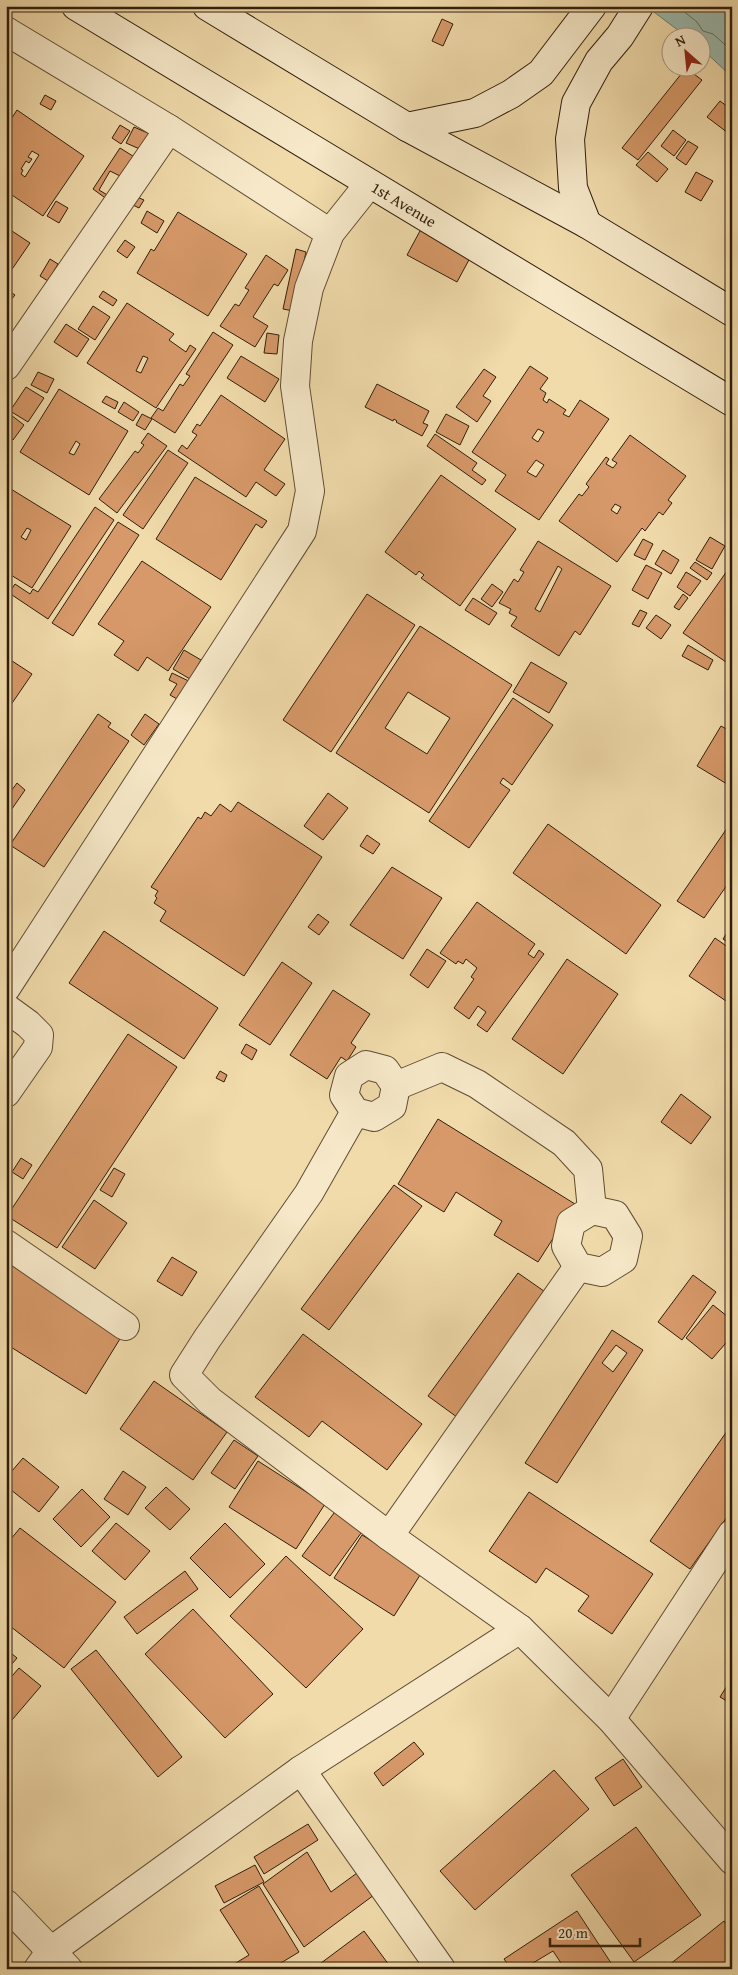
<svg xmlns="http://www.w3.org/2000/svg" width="738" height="1975" font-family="'Gentium Book Plus',serif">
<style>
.water{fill:#9bbaae;stroke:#707c6d}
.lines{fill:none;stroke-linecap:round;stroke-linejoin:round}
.shore{stroke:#666c5d;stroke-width:1}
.building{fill:#d79969;stroke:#301e0c;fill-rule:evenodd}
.minor-casing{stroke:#604d34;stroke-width:30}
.secondary-casing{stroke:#301e0c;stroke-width:30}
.minor{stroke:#f6e8c8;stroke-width:28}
.secondary{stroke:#f6e8c8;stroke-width:28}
.labels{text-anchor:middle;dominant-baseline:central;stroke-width:4;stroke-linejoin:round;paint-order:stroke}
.street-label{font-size:16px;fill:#301e0c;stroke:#f6e8c8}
</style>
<rect width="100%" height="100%" fill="#f1dbab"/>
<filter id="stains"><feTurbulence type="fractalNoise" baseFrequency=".004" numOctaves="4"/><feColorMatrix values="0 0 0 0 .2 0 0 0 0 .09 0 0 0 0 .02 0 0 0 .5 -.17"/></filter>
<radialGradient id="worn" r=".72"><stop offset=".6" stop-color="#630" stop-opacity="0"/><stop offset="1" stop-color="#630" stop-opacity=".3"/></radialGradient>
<!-- water -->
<path class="water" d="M646,6H732V77L701,48L700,38L687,37Z"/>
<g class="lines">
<!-- shore -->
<path class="shore" d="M677,6L697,22L703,31L713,34L732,51"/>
</g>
<!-- building -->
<g class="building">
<path d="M442,19L453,24L443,46L432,41Z"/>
<path d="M686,68L702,80L638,160L622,148Z"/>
<path d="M45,95L56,101L51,110L40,104Z"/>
<path d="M720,101L732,110V136L707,117Z"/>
<path d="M17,110L84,156L43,216L6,191V127ZM32,151L39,155L25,177L21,174L23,170L21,169L26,161L29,163L32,159L28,157Z"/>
<path d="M120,125L130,131L121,144L112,138Z"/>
<path d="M134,127L150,134L142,150L126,143Z"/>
<path d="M673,130L686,140L674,156L661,146Z"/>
<path d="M688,141L698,147L686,165L676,158Z"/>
<path d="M120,148L136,158L108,200L93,189ZM110,171L120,176L109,196L99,190Z"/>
<path d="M648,152L668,169L657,182L636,165Z"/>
<path d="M696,172L713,181L701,201L685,192Z"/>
<path d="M137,197L144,200L139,208L133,205Z"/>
<path d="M56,201L68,208L59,223L47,216Z"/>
<path d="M147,211L164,221L157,233L141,223Z"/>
<path d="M178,212L247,254L208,316L137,273L151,249L154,251Z"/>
<path d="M427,218L477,245L457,282L407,255Z"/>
<path d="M6,227L30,243L6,278Z"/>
<path d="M125,240L135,247L127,258L117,251Z"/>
<path d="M296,249L306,252L293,311L283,309Z"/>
<path d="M266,255L288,270L278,286L274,284L253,317L268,326L255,347L220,326L235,304L239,306L249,290L245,288Z"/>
<path d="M50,259L58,264L48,281L40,276Z"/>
<path d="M6,289L15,295L6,306Z"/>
<path d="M103,291L117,300L113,306L99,297Z"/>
<path d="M127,303L174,334L169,340L186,352L190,345L196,349L156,408L87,363ZM143,356L148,358L141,373L136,371Z"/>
<path d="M93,306L110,317L95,340L78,329Z"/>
<path d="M66,324L89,339L77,357L54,342Z"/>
<path d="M213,332L233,345L175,433L151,418L158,408L163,411L180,384L183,386L190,376L186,374Z"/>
<path d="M267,333L279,335L277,354L264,353Z"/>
<path d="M241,356L279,379L265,402L227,378Z"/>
<path d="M530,366L548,378L540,389L546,393L543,400L547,403L549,399L566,410L563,414L569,417L580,400L609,419L539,520L495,491L506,475L472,452ZM538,429L544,432L538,442L532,438ZM536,460L544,465L536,477L527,472Z"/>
<path d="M484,369L496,377L483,396L491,401L477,422L456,407Z"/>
<path d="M38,372L54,379L47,393L31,385Z"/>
<path d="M377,384L429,411L423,423L428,425L422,436L396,422L397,421L394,419L393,421L365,407Z"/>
<path d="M26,387L44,398L28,422L10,411Z"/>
<path d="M59,389L128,431L89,495L20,452ZM76,441L80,444L74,455L69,453Z"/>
<path d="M221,395L285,439L264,470L285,484L276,496L256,482L246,497L178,451L182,445L187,449L197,435L192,432L197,424L200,426Z"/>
<path d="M106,396L118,402L115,409L102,402Z"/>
<path d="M124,402L139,412L133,421L118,412Z"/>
<path d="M142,414L152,419L145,430L136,425Z"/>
<path d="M446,414L469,426L460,445L436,432Z"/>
<path d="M11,415L24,425L13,440L6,435V422Z"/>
<path d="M148,433L167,446L117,513L99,499L135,451L138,453L144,445L141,443Z"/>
<path d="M435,434L477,463L472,470L486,480L482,485L427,446Z"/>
<path d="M630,435L686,476L668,500L672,503L663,515L659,512L645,531L642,528L617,562L559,521L579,494L582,496L589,487L586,484L606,457L609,459L606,464L613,468L617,463L612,460ZM615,504L621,507L617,514L611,510Z"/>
<path d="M168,450L188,463L143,529L123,515Z"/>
<path d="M441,475L516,529L460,606L421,578L424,575L419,571L416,575L385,552Z"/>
<path d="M195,477L267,521L262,528L256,524L221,580L156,539Z"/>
<path d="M6,486L71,526L32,588L6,572ZM27,528L31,530L26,540L21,537Z"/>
<path d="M95,507L114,520L48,619L9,593L15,584L30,594L33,589L38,592Z"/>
<path d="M118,522L139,535L73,636L52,623Z"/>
<path d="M710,537L725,546L712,569L696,560Z"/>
<path d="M643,539L653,544L645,560L634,555Z"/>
<path d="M538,541L611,586L580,635L575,631L559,656L511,626L517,617L509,613L511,609L499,603L514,579L518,582L524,572L520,570ZM558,566L562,569L540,612L535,609Z"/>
<path d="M663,550L679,560L671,574L655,564Z"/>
<path d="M142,561L211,607L168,671L147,657L138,671L114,655L124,641L98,624Z"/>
<path d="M695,562L712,573L707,580L690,568Z"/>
<path d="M732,564V666L683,633Z"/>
<path d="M646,565L662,573L648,599L632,590Z"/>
<path d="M686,572L701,581L690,596L677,587Z"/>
<path d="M492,584L503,592L492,607L481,599Z"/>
<path d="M367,594L415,625L331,752L283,720Z"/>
<path d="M683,594L688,598L679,610L674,607Z"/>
<path d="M473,598L497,613L489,625L465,610Z"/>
<path d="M640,610L647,613L639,627L632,624Z"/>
<path d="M656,615L671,625L661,639L646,628Z"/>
<path d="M420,626L512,685L429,813L336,753ZM408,692L450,718L427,754L385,728Z"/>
<path d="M688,645L713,660L708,670L682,656Z"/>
<path d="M184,650L201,660L190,679L173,669Z"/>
<path d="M6,657L32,674L6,712Z"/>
<path d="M531,662L567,683L549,713L513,692Z"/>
<path d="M172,673L195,684L184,703L170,695L177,684L169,680Z"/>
<path d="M513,698L553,725L512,785L503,778L500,783L510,790L469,848L429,821Z"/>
<path d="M98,714L111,723L108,727L129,741L44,867L10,845Z"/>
<path d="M145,714L159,724L144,745L131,735Z"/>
<path d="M721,726L732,732V787L697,766Z"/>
<path d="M17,783L25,790L7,816L6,798Z"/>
<path d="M328,793L348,808L323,840L304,826Z"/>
<path d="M238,802L322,857L244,976L160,921L166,911L154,903L157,898L155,896L158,891L151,887L198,817L201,819L205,812L211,816L220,804L231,812Z"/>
<path d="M732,821V878L704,918L677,901Z"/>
<path d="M548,824L661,905L626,954L513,873Z"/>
<path d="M367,835L380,844L373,854L360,846Z"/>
<path d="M392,867L442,898L403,959L350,925Z"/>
<path d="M477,902L535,944L528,954L534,958L539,950L544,954L487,1032L477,1025L486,1012L478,1006L469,1019L454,1008L474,979L471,977L477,968L466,959L463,964L458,961L456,964L440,953Z"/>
<path d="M318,914L329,922L319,935L308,927Z"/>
<path d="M732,925V945L723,939Z"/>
<path d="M104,931L218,1008L184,1059L69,983Z"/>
<path d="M715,938L732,950V1005L689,976Z"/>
<path d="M427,949L446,961L428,988L410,975Z"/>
<path d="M567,959L618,994L563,1074L512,1039Z"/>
<path d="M282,962L312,983L270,1045L239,1025Z"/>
<path d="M333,990L370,1014L351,1043L356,1047L347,1061L341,1057L327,1079L290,1055Z"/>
<path d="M128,1034L177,1067L57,1248L7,1216Z"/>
<path d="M246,1044L257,1050L252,1060L241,1053Z"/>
<path d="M220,1071L227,1075L224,1082L216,1078Z"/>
<path d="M681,1094L711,1117L691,1144L661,1122Z"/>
<path d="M438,1119L575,1204L538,1262L494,1235L502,1221L456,1192L444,1212L398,1184Z"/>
<path d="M21,1158L32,1165L23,1179L12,1172Z"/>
<path d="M114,1168L125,1174L112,1197L100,1190Z"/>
<path d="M394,1185L422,1206L329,1330L301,1309Z"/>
<path d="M94,1200L127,1223L95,1269L62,1247Z"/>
<path d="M172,1257L197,1272L182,1296L157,1281Z"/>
<path d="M6,1262L123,1334L86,1394L6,1344Z"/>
<path d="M518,1273L551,1296L461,1420L428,1396Z"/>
<path d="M693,1275L716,1292L682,1340L658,1322Z"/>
<path d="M713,1305L732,1320V1336L712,1359L686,1338Z"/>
<path d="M612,1330L643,1350L557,1483L525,1463ZM616,1345L627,1353L613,1372L602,1363Z"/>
<path d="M303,1334L422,1424L387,1470L322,1421L309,1437L255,1397Z"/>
<path d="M154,1381L227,1432L193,1480L120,1429Z"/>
<path d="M732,1424V1510L690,1569L650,1541Z"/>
<path d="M234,1440L258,1456L235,1489L211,1473Z"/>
<path d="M23,1458L59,1487L39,1512L6,1486V1478Z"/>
<path d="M258,1461L325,1504L296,1549L229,1507Z"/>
<path d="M123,1471L146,1487L128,1515L104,1499Z"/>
<path d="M166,1487L190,1509L170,1530L145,1508Z"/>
<path d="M82,1489L110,1517L81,1547L53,1519Z"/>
<path d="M529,1492L653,1574L612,1634L578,1611L589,1596L546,1568L536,1583L489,1551Z"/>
<path d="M337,1509L364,1529L330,1576L302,1556Z"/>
<path d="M116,1523L150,1551L125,1580L92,1551Z"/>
<path d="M225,1523L265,1564L230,1598L190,1558Z"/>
<path d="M20,1528L116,1602L64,1668L6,1623V1545Z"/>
<path d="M362,1535L422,1572L394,1616L334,1578Z"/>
<path d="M286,1556L363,1629L306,1688L230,1616Z"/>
<path d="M185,1571L198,1589L137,1634L124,1617Z"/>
<path d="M193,1609L273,1694L225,1738L145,1654Z"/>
<path d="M6,1649L17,1658L6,1671Z"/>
<path d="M96,1650L182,1757L158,1777L71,1669Z"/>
<path d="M19,1668L41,1686L6,1727V1683Z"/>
<path d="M732,1678V1704L720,1697Z"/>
<path d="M414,1742L424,1754L383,1786L374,1773Z"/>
<path d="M623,1759L642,1787L614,1806L595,1778Z"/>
<path d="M554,1770L589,1809L475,1910L440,1871Z"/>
<path d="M308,1824L318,1840L264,1874L254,1857Z"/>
<path d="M636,1827L701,1915L634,1962L571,1875Z"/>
<path d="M307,1852L331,1892L357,1873L374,1895L304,1947L263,1884Z"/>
<path d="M255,1865L264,1882L224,1903L215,1886Z"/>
<path d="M259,1886L299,1952L271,1969H226L249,1955L220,1910Z"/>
<path d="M577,1911L615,1969H565L553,1951L533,1963L537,1969H511L504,1959Z"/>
<path d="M724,1921L732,1930V1969H664Z"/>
<path d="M364,1931L392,1969H313Z"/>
</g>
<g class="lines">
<defs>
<g id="minor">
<path d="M6,31L169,129L330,233"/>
<path d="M6,366L169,129"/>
<path d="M6,988L302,531L310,491L295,386L298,341L309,288L330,233L369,184"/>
<path d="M6,1008L28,1024L39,1035L38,1047L6,1093"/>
<path d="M366,1065L385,1070L396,1086L392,1106L374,1117L355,1112L344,1095L349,1076Z"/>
<path d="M396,1086L442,1067L477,1084L564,1143L588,1169L592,1210"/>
<path d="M355,1112L309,1193L207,1339L184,1375L210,1401L389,1536L520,1629L611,1719L732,1860"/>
<path d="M592,1210L615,1215L628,1236L623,1259L602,1272L578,1267L566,1246L571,1223Z"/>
<path d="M6,1244L125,1326"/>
<path d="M389,1536L578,1267"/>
<path d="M611,1719L732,1534"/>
<path d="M301,1770L441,1969"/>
<path d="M6,1904L68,1969"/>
<path d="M38,1969L51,1951L301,1770L520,1629"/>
</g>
<g id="secondary">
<path d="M76,6L732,402"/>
<path d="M207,6L407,127L587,224L732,312"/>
<path d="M407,127L475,113L511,94L541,73L592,6"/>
<path d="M587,224L573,188L570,139L576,103L599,61L620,36L639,6"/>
</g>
</defs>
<!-- minor casing -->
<use href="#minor" class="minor-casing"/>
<!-- secondary casing -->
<use href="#secondary" class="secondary-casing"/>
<!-- minor -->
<use href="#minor" class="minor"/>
<!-- secondary -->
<use href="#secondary" class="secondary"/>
</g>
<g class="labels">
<!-- street labels -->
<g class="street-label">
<text transform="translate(404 204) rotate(31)">1st Avenue</text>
</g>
</g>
<!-- margin -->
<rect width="738" height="1975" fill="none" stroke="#f1dbab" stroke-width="25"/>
<rect x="8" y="8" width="723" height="1960" fill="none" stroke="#301e0c" stroke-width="2.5"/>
<rect x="12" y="12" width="713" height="1950" fill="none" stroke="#301e0c"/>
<!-- north arrow -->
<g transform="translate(686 52) rotate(333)"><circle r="24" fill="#f6e8c8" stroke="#a7977d"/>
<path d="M0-4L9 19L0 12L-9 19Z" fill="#8f2418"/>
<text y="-8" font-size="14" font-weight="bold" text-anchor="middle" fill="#301e0c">N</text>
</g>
<!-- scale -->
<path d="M550 1938v8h90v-8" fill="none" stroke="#301e0c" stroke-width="2.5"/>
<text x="558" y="1938" font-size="15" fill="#301e0c" stroke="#f6e8c8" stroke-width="4" paint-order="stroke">20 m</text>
<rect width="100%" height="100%" filter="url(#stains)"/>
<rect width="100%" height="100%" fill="url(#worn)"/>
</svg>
